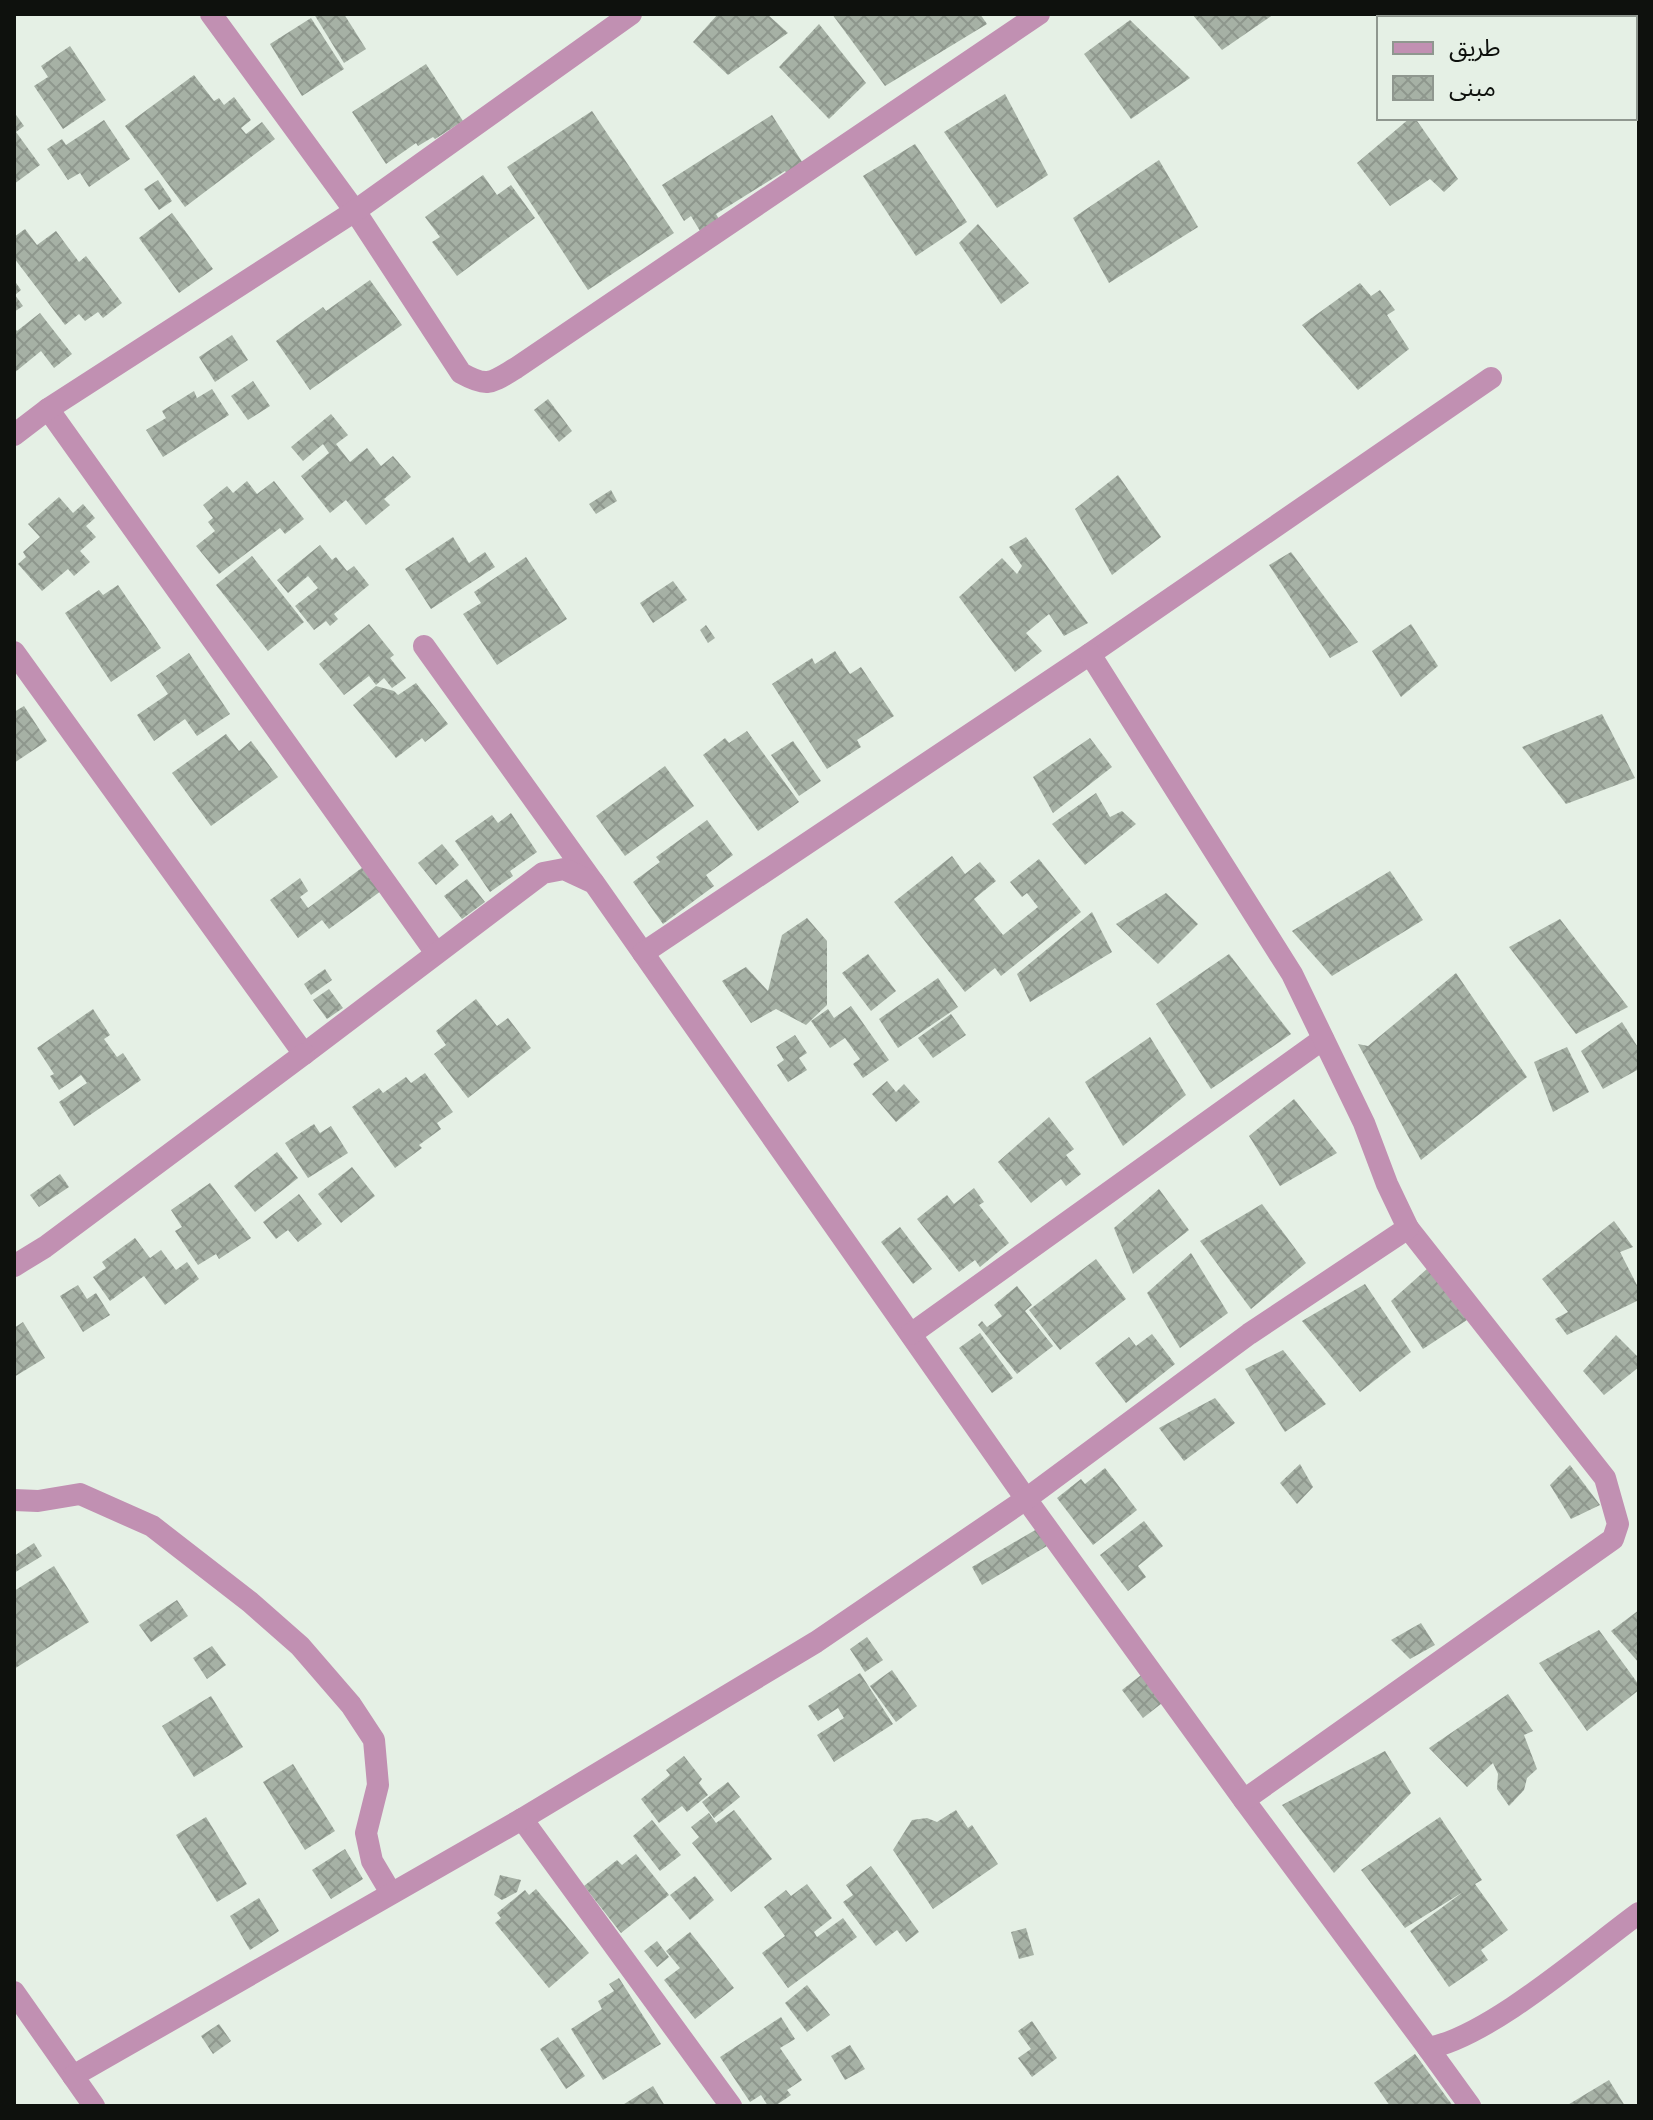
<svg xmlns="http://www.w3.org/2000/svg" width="1653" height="2120" font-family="Arial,'Noto Sans Arabic',sans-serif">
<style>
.building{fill:url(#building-cross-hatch)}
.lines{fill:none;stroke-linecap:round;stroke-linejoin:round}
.minor{stroke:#c190b2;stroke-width:22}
</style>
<defs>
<pattern id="building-cross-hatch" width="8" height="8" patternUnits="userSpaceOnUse" patternTransform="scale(2)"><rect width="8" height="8" fill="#a6b1a5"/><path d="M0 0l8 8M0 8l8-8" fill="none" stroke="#8e978d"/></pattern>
</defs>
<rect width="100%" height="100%" fill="#e5f0e5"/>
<!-- building -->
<g class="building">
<path d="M314,14H344L366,49L344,63Z"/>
<path d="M718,14H767L788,33L728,75L693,42Z"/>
<path d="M832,14H980L987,24L885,86Z"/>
<path d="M1192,14H1274L1222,50Z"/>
<path d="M311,18L344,69L302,96L270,44Z"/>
<path d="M1130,20L1190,78L1131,119L1084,54Z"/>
<path d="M819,24L866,83L829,119L779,67Z"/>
<path d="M70,46L106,100L63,129L34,86L48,77L41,66Z"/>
<path d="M426,64L463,121L435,139L433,137L418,146L416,143L386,164L352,112Z"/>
<path d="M194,75L214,101L219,98L224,105L234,97L251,120L241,128L246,134L262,122L275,139L185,207L125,126Z"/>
<path d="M1005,94L1048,175L997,208L944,132Z"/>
<path d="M592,111L674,233L588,290L507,167Z"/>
<path d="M14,112L24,126L16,132L40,165L14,184Z"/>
<path d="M772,115L806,168L790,178L785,171L716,214L722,224L703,236L691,216L684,221L662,185Z"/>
<path d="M1410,118H1415L1458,179L1444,192L1430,179L1390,206L1357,163Z"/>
<path d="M104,120L130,159L89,187L80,173L68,180L47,149L62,139L66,145Z"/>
<path d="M915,144L967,222L916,256L863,176Z"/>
<path d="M1159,160L1198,227L1109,283L1073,218Z"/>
<path d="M483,175L497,195L511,185L535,218L457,276L432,242L440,237L425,217Z"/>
<path d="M158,180L172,201L159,210L144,189Z"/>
<path d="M172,213L213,269L179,293L139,238Z"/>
<path d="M978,224L1029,283L1001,304L959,243Z"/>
<path d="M25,229L37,245L56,231L79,262L86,256L122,303L103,318L98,312L85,321L79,314L65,325L14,258V237Z"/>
<path d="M14,280L21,290L15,295L23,306L14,312Z"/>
<path d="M370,280L402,325L310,390L276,341L323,307L326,311Z"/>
<path d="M1360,283L1371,296L1380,290L1395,310L1387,315L1409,349L1358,390L1302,325Z"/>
<path d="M40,313L72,354L54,368L41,351L14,373V327L17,331Z"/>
<path d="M232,335L248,360L215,382L199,357Z"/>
<path d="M253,381L270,406L248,420L231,396Z"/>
<path d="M212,389L229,415L163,457L146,430L166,418L162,411L194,391L197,398Z"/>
<path d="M548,399L572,431L559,442L534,410Z"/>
<path d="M331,414L348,435L336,444L350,462L367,448L381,466L393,456L411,477L384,499L390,505L366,525L346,500L330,513L301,476L329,453L323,444L303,461L291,447Z"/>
<path d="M1118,475L1161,537L1112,575L1075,509Z"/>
<path d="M247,481L257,494L274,481L304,519L285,534L280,528L219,574L196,546L215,531L208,522L213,518L203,505L227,486L233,493Z"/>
<path d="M611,490L617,501L596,514L589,504Z"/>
<path d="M59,497L73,513L83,504L95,518L86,526L96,537L80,551L90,562L74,576L68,569L42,591L18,564L26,557L23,552L40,537L28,524Z"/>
<path d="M453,537L469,563L485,552L495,567L431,609L405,569Z"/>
<path d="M1026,537L1088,623L1064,636L1049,614L1026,633L1042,651L1015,672L959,597L1002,558L1017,574L1022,566L1009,547Z"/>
<path d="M320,545L332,560L336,557L347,571L354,566L369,585L334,614L338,619L330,626L326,621L314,630L295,606L318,588L308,576L288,593L277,580Z"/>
<path d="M1291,552L1358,642L1330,658L1269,565Z"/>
<path d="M252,556L304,622L268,651L216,585Z"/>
<path d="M526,557L567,619L497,665L463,614L481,603L474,592Z"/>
<path d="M673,581L687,600L653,623L640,603Z"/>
<path d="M118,585L161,648L111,682L65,613L99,590L103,595Z"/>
<path d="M369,624L394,655L390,658L406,678L392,688L384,678L376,685L369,676L344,695L319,664Z"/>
<path d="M1411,624L1438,666L1401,697L1372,651Z"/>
<path d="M706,625L715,638L708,643L700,630Z"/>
<path d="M835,651L850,674L861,667L894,716L857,740L861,747L827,769L772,684L812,658L815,664Z"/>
<path d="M189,653L230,714L197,736L185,719L154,741L137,715L168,694L156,676Z"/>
<path d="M416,683L448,724L425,742L422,738L396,758L353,705L376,686L394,691L398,695Z"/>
<path d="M24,706L47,741L14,763V712Z"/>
<path d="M1602,714L1635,778L1566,804L1522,747Z"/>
<path d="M747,731L799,802L758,831L703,755L725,738L729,743Z"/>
<path d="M226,734L239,751L251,741L278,777L211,826L172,773Z"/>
<path d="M1090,738L1112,767L1053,813L1033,777Z"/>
<path d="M793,741L821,781L799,796L771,755Z"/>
<path d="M665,766L694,806L625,856L596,816Z"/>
<path d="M1096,793L1110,817L1122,811L1136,824L1085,865L1052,824Z"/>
<path d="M511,813L537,852L510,871L513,876L490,892L455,841L492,815L498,823Z"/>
<path d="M707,820L733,855L706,875L714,886L663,924L633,882L660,862L656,857Z"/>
<path d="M442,844L459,865L436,885L418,863Z"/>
<path d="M952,856L965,874L980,862L996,881L974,899L1003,935L1038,907L1027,893L1022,897L1010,882L1039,859L1081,912L1001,976L995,968L965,992L894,902Z"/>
<path d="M363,867L381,891L329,929L322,920L298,938L270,900L300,878L308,891L300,897L308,908Z"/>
<path d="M1390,871L1423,920L1332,976L1292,931Z"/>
<path d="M467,879L485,902L462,919L444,896Z"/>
<path d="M1166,893L1198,924L1158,964L1116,924Z"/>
<path d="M1092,912L1112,952L1030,1002L1017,974Z"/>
<path d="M807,918L827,941V1005L806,1025L776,1009L751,1023L722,981L746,967L768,991L782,935Z"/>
<path d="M1560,919L1628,1007L1576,1034L1509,947Z"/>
<path d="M868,954L896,991L871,1011L842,973Z"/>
<path d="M1229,954L1291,1034L1211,1089L1156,1004Z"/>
<path d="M325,969L332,980L311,995L304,984Z"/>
<path d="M1456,973L1527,1077L1421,1160L1358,1044L1368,1046Z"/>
<path d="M938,978L958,1007L898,1048L879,1019Z"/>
<path d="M329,989L343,1008L327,1019L313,1000Z"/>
<path d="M476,999L497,1026L508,1018L531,1048L468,1098L434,1054L446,1045L436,1031Z"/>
<path d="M851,1006L889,1060L863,1078L853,1064L860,1059L845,1038L830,1048L811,1021L828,1009L834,1018Z"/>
<path d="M93,1009L110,1035L104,1039L117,1057L123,1053L141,1080L74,1126L59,1102L87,1083L81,1075L59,1090L50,1076L54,1074L37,1048Z"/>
<path d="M951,1014L966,1035L933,1058L918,1038Z"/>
<path d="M1622,1022L1639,1049V1069L1603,1089L1581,1051Z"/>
<path d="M795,1035L807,1053L799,1058L807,1070L788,1082L777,1065L784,1060L776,1047Z"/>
<path d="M1150,1037L1186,1095L1123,1146L1085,1082Z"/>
<path d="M1567,1047L1589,1092L1553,1112L1534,1062Z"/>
<path d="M425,1073L453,1112L437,1123L441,1129L419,1145L422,1148L395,1168L352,1107L379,1088L383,1093L406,1077L411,1083Z"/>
<path d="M887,1081L896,1092L904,1084L920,1102L896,1122L872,1094Z"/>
<path d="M1294,1099L1337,1153L1280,1186L1249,1136Z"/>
<path d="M1049,1117L1074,1149L1066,1155L1081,1174L1066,1186L1061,1179L1031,1203L998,1162Z"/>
<path d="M314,1124L320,1133L331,1126L348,1153L308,1178L285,1143Z"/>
<path d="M277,1152L298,1178L255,1212L234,1186Z"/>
<path d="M352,1167L375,1196L341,1223L318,1194Z"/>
<path d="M60,1174L69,1187L39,1207L30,1195Z"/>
<path d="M210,1183L251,1238L219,1259L216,1254L198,1265L175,1231L182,1227L171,1210Z"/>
<path d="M974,1188L984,1202L979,1205L1009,1243L980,1267L975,1260L959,1272L917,1219L947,1195L954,1204Z"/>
<path d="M1159,1189L1189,1230L1133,1274L1114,1228Z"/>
<path d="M299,1194L322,1224L298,1242L288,1230L276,1239L263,1222Z"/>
<path d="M1262,1204L1306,1263L1251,1309L1200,1241Z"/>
<path d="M1614,1221L1633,1247L1620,1252L1639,1289V1300L1567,1335L1555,1319L1568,1312L1542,1279Z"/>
<path d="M900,1227L932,1269L913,1284L881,1242Z"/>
<path d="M135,1238L150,1258L161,1250L176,1270L187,1262L199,1279L165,1305L144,1276L110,1301L93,1277L106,1268L102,1262Z"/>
<path d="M1191,1253L1228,1313L1180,1348L1147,1293Z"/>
<path d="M1096,1259L1126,1299L1060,1350L1029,1310Z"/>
<path d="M1428,1268L1470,1318L1423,1349L1391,1301Z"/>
<path d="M1365,1284L1411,1352L1360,1392L1302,1321Z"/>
<path d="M78,1285L87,1299L96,1293L110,1315L83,1332L60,1296Z"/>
<path d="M1017,1286L1032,1305L1025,1311L1053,1346L1017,1374L978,1325L982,1321L987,1327L1002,1316L994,1305Z"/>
<path d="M23,1322L45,1358L14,1377V1328Z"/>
<path d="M980,1333L1013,1378L992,1393L959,1348Z"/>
<path d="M1152,1334L1175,1364L1126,1403L1095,1363L1129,1337L1136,1346Z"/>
<path d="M1616,1335L1639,1358V1367L1604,1395L1583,1371Z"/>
<path d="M1283,1350L1326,1404L1285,1432L1245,1369Z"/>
<path d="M1215,1398L1235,1423L1184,1461L1159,1428Z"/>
<path d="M1300,1464L1313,1487L1297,1504L1280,1483Z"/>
<path d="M1570,1465L1600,1505L1571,1519L1550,1485Z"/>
<path d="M1105,1468L1137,1510L1093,1545L1057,1498L1081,1479L1085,1484Z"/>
<path d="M1144,1521L1163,1546L1138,1566L1146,1577L1128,1591L1100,1555Z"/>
<path d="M1037,1529L1047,1546L982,1585L972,1567Z"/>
<path d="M34,1543L42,1556L14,1573V1556Z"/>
<path d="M54,1566L89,1622L14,1669V1591Z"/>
<path d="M177,1600L188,1616L151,1642L139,1625Z"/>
<path d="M1639,1610V1663L1611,1631Z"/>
<path d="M1421,1623L1435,1645L1410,1659L1391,1640Z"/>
<path d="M1599,1630L1639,1685V1690L1587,1731L1539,1663Z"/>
<path d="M867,1637L883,1660L865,1672L850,1649Z"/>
<path d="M212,1646L226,1665L207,1679L193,1658Z"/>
<path d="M892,1670L917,1706L896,1722L870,1686Z"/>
<path d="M1145,1672L1166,1700L1143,1718L1122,1690Z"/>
<path d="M860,1673L893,1724L834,1762L817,1735L844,1718L838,1708L818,1721L808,1706Z"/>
<path d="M1508,1694L1533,1731L1524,1735L1537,1769L1527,1778L1524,1790L1509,1806L1497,1789L1498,1774L1493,1763L1467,1787L1429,1748Z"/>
<path d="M211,1696L243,1747L194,1777L162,1726Z"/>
<path d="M1385,1751L1411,1793L1334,1873L1282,1805Z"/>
<path d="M684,1756L702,1779L699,1783L708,1795L687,1812L682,1806L659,1823L641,1799L670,1775L666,1770Z"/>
<path d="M293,1764L335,1831L305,1850L263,1782Z"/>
<path d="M728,1782L740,1797L714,1818L702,1802Z"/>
<path d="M734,1810L772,1859L731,1892L692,1843L699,1837L691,1827L709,1813L716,1823Z"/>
<path d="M956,1810L968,1828L972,1825L998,1864L933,1909L893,1850L912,1820L927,1818L937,1822Z"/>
<path d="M206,1817L247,1884L217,1902L176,1835Z"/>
<path d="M1440,1817L1482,1880L1475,1884L1508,1930L1481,1950L1488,1960L1449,1987L1410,1931L1463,1892L1405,1928L1361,1870Z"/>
<path d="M652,1820L681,1855L660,1871L633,1836Z"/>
<path d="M345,1849L363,1879L331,1899L312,1870Z"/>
<path d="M636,1854L669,1895L621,1933L584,1886L617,1860L622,1865Z"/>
<path d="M871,1866L919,1932L906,1942L897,1930L876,1946L843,1902L853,1895L846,1885Z"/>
<path d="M500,1875L521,1880L517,1892L502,1900L494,1895Z"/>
<path d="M695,1876L714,1900L690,1920L670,1895Z"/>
<path d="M807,1884L832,1918L814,1932L817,1937L843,1918L857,1937L788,1988L762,1953L785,1936L764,1907L786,1890L791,1896Z"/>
<path d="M536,1889L589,1953L549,1988L495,1923L501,1918L497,1913L525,1890L529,1895Z"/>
<path d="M259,1898L279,1931L250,1950L230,1916Z"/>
<path d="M1026,1928L1034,1955L1019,1959L1011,1932Z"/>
<path d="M690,1932L734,1988L695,2019L664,1980L680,1968L666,1951Z"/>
<path d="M657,1941L669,1957L657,1967L644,1951Z"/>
<path d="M619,1978L661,2044L603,2080L571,2029L602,2009L598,2001L614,1991L609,1984Z"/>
<path d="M807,1985L830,2015L807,2032L785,2003Z"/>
<path d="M781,2017L795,2039L780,2048L802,2080L787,2090L791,2095L775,2106H768L761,2095L750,2102L720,2057Z"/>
<path d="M1032,2021L1057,2058L1032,2077L1018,2058L1031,2049L1018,2031Z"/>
<path d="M219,2024L231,2041L213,2054L201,2036Z"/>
<path d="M558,2037L585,2076L566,2089L540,2049Z"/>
<path d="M850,2045L865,2069L845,2080L831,2056Z"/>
<path d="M1415,2054L1453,2106H1390L1374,2083Z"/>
<path d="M1609,2080L1625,2106H1566Z"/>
<path d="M653,2086L665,2106H621Z"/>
</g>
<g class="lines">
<!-- minor -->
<g class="minor">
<path d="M211,14L355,211L461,373C488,388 491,383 516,368L1039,14"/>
<path d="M48,409L436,953"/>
<path d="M14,435L48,409L355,211L631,14"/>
<path d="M424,646L593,882"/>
<path d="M14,652L304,1054L543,873L564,869L594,883L1026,1499L1244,1800L1428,2048C1489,2037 1587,1951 1639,1913"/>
<path d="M643,953L1090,654L1491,378"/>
<path d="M14,1266L45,1247L304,1054"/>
<path d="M911,1334L1323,1039"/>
<path d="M14,1500L38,1501L80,1494L152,1526L250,1602L300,1646L351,1705L374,1740L378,1785L366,1833L372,1861L391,1893"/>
<path d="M1244,1800L1613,1539L1618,1524L1605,1478L1408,1228"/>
<path d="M522,1819L731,2106"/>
<path d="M14,1992L73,2076"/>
<path d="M1428,2048L1470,2106"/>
<path d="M94,2106L73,2076L522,1819L816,1642L1026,1499L1249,1334L1408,1228L1387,1184L1364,1123L1292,974L1090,654"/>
</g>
</g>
<!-- border -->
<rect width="1653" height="2120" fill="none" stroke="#0e110d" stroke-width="32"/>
<!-- legend -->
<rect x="1377" y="16" width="260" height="104" fill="#e5f0e5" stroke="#8f978f" stroke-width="2"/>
<rect x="1393" y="42" width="40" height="12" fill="#c190b2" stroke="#8f978f" stroke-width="2"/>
<text x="1449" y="56" font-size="24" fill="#0e110d">طريق</text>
<rect x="1393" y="76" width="40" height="24" fill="url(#building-cross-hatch)" stroke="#8f978f" stroke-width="2"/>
<text x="1449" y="96" font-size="24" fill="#0e110d">مبنى</text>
</svg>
